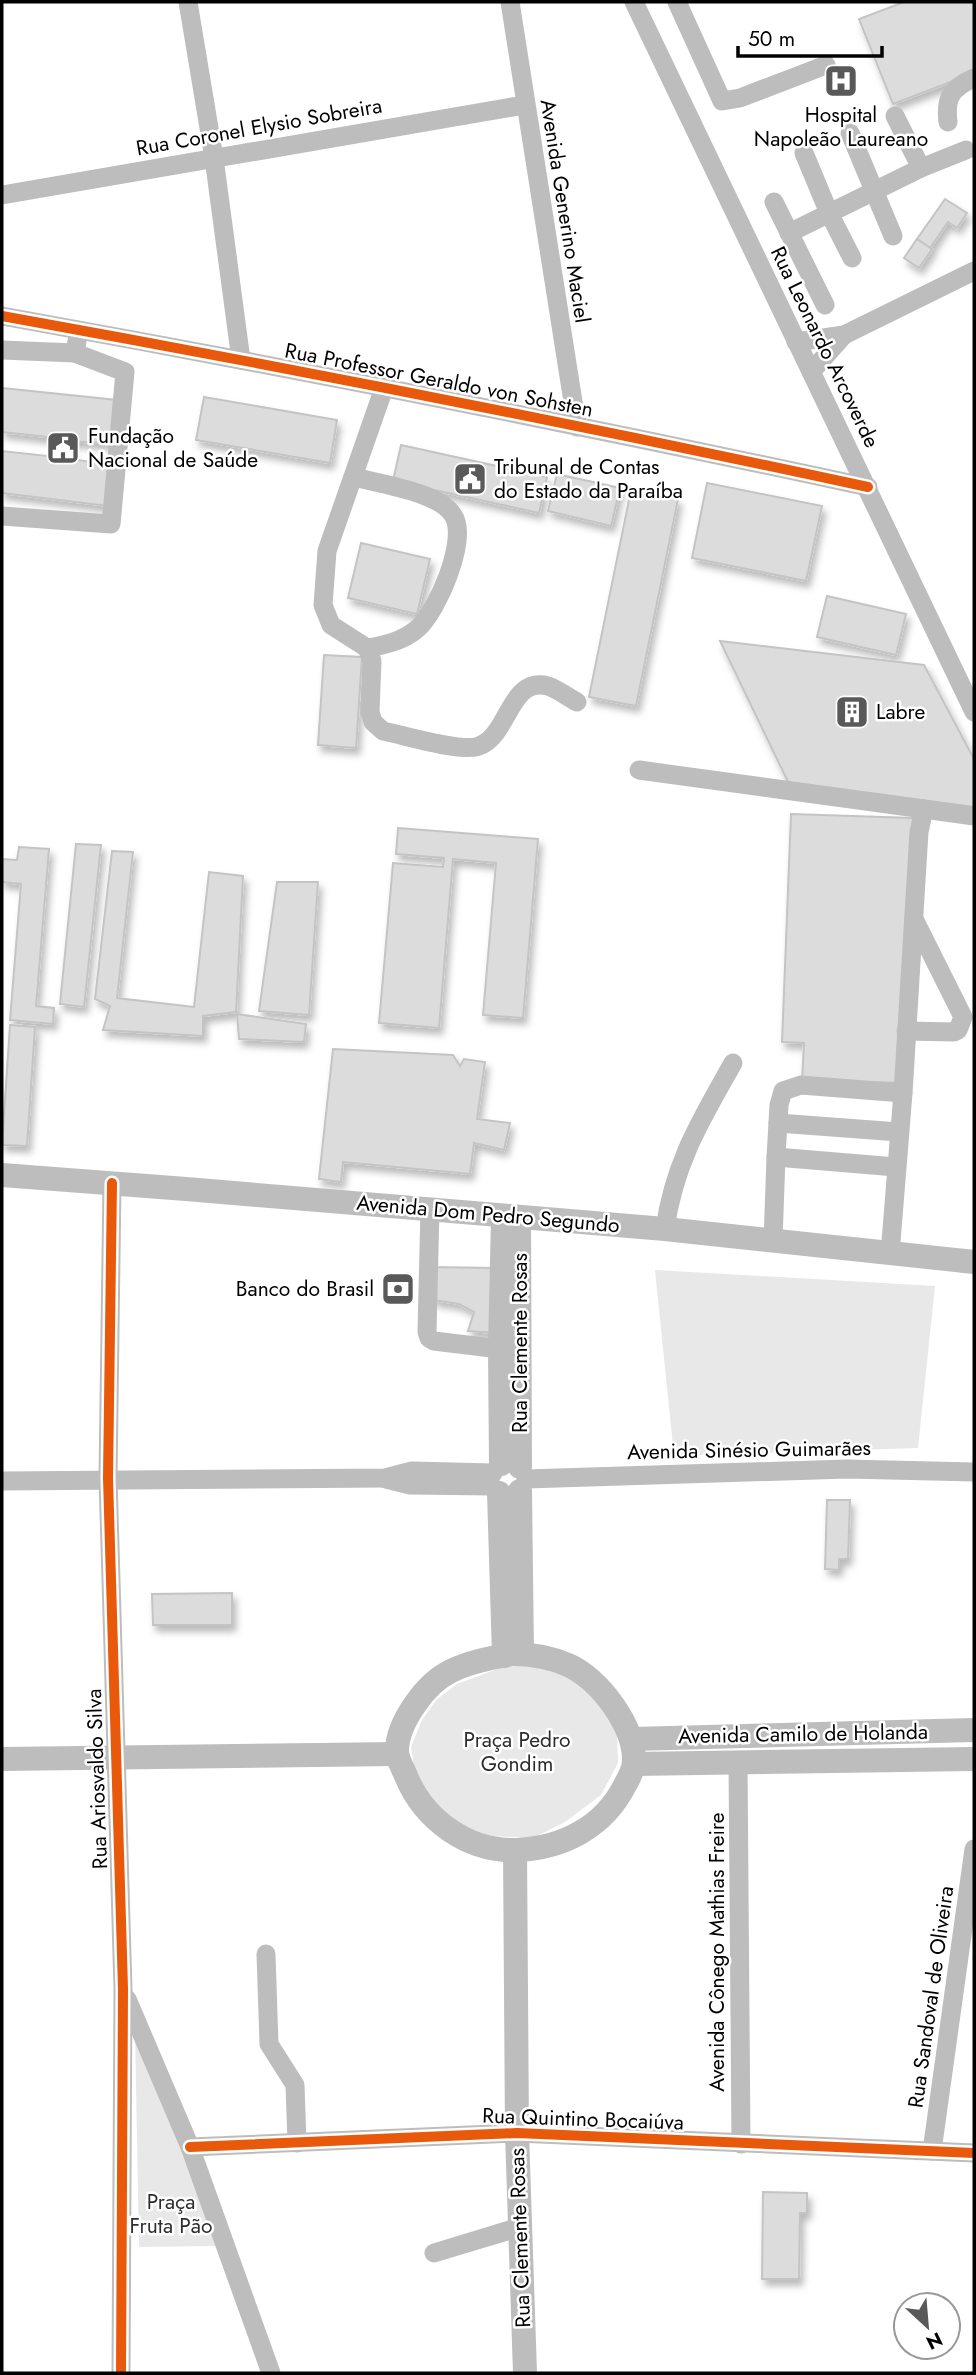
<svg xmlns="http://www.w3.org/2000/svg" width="976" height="2375" font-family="Jost,sans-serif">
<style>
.green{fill:#e8e8e8}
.building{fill:#dcdcdc;stroke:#c4c4c4;stroke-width:2;filter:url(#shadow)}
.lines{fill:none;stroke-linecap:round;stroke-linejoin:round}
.minor{stroke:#bdbdbd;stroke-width:19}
.major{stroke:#bdbdbd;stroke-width:24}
.cycleway-casing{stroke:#fff;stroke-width:15}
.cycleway{stroke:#e8590c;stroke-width:10}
.labels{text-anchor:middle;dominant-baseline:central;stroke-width:5;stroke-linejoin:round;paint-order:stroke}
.poi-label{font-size:21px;fill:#000;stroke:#fff;text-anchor:start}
.street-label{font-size:21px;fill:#000;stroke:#fff}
.park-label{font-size:21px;fill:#2d2d2d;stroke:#fff}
</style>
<defs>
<filter id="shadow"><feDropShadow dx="3.5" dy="6" stdDeviation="3.5" flood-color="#0004"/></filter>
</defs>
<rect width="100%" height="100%" fill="#fff"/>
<!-- green -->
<g class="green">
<path d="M655,1270L935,1286L918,1448L674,1456Z"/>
<path d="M543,1664L582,1681L617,1733L618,1763L601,1795L565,1822L533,1838L490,1836L450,1822L418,1790L411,1747L422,1720L436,1700L457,1684L500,1668Z"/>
<path d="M135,2032L218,2246L139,2247Z"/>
</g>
<!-- building -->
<g class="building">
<path d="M904,2H974V73L893,104L859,19Z"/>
<path d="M945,199L967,213L957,228L948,222L930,248L917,239Z"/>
<path d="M917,239L932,249L919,268L904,258Z"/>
<path d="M2,388L117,400L112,444L69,441L71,459L111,465L108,506L2,493V451L56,457V438L2,432Z"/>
<path d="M204,397L337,420L330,463L196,440Z"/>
<path d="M401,445L547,477L539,513L393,481Z"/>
<path d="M557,474L620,488L611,526L548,511Z"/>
<path d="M707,483L822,506L806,581L692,558Z"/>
<path d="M631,490L678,499L636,706L589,697Z"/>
<path d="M361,543L430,559L417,614L348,598Z"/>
<path d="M827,596L906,614L896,655L817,637Z"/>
<path d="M720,641L924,665L974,759V807L789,784Z"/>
<path d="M324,655L362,657L356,748L318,745Z"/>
<path d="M791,814L913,818L903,1083L802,1080L804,1043L782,1042Z"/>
<path d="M398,828L538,839L523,1018L483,1015L496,863L453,859L439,1028L379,1023L393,863L443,867L444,858L396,854Z"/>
<path d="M76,844L101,845L84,1007L60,1004Z"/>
<path d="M19,847L49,849L36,1006L54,1008L53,1024L10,1020L21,884L2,882V859L17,860Z"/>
<path d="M112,851L133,852L117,998L194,1007L209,872L243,876L236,1012L203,1016V1036L103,1030L110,1006L95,999Z"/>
<path d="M277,882H318L309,1015L259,1011Z"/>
<path d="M237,1014L306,1024L304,1042L239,1039Z"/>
<path d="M10,1025L35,1027L27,1146L2,1145Z"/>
<path d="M333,1049L453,1055L460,1066L464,1059L485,1062L477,1119L510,1123L504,1150L474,1143L470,1174L343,1162L341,1182L319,1179Z"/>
<path d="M429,1267L495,1268L496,1333L468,1331L474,1312L459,1304L433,1300Z"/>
<path d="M827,1500H850L848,1559H839V1570L825,1569Z"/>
<path d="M232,1593V1625H153L152,1594Z"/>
<path d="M763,2192L807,2193V2213H800L799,2279H762Z"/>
</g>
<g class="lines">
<!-- minor -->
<g class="minor">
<path d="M188,2L214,158L241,360"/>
<path d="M510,2L577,427"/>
<path d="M634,2L974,712"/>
<path d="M677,2L722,101L740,98L826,65"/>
<path d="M895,116L921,168"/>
<path d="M948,122C945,98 951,88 974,78"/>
<path d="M850,133L893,236"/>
<path d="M804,153L829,213L852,258"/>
<path d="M2,195L524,105"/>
<path d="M774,202L825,305"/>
<path d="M789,233L921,168L966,150"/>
<path d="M2,316C291,368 580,425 868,487"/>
<path d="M796,342L844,335L974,271"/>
<path d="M2,350L75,353L77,341"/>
<path d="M811,372L844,335"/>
<path d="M384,388L327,551L323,605L331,625L367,648L372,661L370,712L373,722L383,731C404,735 462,753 479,746C509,736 509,676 548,686C557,689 568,697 577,702"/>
<path d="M354,477C380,484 439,492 453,515C469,539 437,612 417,629C403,641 385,645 367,648"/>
<path d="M2,516L111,524L125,372L75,353"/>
<path d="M639,770L924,809"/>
<path d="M906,1031L954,1032L958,1030L963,1017L914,919"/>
<path d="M778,1123L899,1132"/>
<path d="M776,1157L896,1167"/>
<path d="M112,1183L108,1478L123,1989L121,2373"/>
<path d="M430,1209L427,1332L429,1338L434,1341L500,1349"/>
<path d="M665,1229C674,1163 701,1120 733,1063"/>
<path d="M773,1241L776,1157L779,1105L783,1091L801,1085L903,1093"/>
<path d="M890,1254L903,1093L919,832L924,809L974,816"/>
<path d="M386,1479L410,1485L492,1486"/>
<path d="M526,1479L847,1469L974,1472"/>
<path d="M2,1481L385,1478L412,1471L493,1473"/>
<path d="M738,1761L741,2144"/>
<path d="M266,1954L269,2044L295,2085L297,2143"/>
<path d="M127,1999L190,2147L271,2373"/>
<path d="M190,2147L517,2133L974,2153"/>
<path d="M932,2151L974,1849"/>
<path d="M434,2253L520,2227"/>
</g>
<!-- major -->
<g class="major">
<path d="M2,1175L186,1189L665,1229L974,1262"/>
<path d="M519,1218L520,1467"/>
<path d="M501,1464L500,1349L503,1217"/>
<path d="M520,1491L522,1654"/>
<path d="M499,1493L504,1656"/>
<path d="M512,1654C531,1654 550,1657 568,1665C599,1678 635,1727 634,1761C634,1769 629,1778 625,1785C604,1827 563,1848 517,1850C468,1852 424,1820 406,1776C403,1768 397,1759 397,1751C397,1733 406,1717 416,1703C425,1690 437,1678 451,1671C469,1662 491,1658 512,1654Z"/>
<path d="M632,1739L974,1730"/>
<path d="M2,1759L397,1754"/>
<path d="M634,1764L974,1759"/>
<path d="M515,1850L517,2133L525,2373"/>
</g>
<defs>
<g id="cycleway">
<path d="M2,316C291,368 580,425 868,487"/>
<path d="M112,1183L108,1478L123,1989L121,2373"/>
<path d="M190,2147L517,2133L974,2153"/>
</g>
</defs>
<!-- cycleway casing -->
<use href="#cycleway" class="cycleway-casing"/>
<!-- cycleway -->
<use href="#cycleway" class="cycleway"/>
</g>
<!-- icons -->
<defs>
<symbol id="hospital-square" viewBox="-11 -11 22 22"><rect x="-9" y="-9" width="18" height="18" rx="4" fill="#595959" stroke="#fff"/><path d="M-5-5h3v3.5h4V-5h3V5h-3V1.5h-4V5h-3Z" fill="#fff"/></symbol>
<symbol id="civic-square" viewBox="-11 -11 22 22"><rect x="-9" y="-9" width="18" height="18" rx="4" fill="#595959" stroke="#fff"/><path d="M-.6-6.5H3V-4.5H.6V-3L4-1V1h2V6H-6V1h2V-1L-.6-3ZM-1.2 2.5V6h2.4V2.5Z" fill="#fff"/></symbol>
<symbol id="building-square" viewBox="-11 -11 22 22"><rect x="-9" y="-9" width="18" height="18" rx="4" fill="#595959" stroke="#fff"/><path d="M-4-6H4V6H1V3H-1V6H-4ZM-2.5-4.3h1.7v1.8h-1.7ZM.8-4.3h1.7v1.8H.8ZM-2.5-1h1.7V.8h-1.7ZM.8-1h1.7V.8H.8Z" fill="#fff"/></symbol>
<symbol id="bank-square" viewBox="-11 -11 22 22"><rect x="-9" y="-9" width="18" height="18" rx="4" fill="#595959" stroke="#fff"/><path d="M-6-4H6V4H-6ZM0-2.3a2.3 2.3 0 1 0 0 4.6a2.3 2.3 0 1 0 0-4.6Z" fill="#fff"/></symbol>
</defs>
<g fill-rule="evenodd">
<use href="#hospital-square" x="822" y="62" width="38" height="38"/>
<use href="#civic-square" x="44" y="429" width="38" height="38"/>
<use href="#civic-square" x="451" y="460" width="38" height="38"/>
<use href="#building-square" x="833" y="693" width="38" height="38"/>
<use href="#bank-square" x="379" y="1270" width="38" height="38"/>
</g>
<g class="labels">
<!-- poi labels -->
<g class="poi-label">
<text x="841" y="115" text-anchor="middle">Hospital<tspan x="841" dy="24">Napoleão Laureano</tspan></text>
<text x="88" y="436">Fundação<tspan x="88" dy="24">Nacional de Saúde</tspan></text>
<text x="494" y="467">Tribunal de Contas<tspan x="494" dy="24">do Estado da Paraíba</tspan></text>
<text x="876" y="712">Labre</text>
<text x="374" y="1289" text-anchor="end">Banco do Brasil</text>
</g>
<!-- street labels -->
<g class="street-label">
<text transform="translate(259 127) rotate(-10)">Rua Coronel Elysio Sobreira</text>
<text transform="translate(565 211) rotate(81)">Avenida Generino Maciel</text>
<text transform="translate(825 347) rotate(64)">Rua Leonardo Arcoverde</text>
<text transform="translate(439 380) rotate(11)">Rua Professor Geraldo von Sohsten</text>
<text transform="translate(488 1214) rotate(5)">Avenida Dom Pedro Segundo</text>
<text transform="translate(520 1343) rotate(-90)">Rua Clemente Rosas</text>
<text transform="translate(749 1450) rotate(-1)">Avenida Sinésio Guimarães</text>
<text transform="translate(803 1734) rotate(-1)">Avenida Camilo de Holanda</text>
<text transform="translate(97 1779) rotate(-92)">Rua Ariosvaldo Silva</text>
<text transform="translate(717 1952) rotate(-90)">Avenida Cônego Mathias Freire</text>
<text transform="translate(931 1997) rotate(-82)">Rua Sandoval de Oliveira</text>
<text transform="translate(583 2119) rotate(2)">Rua Quintino Bocaiúva</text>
<text transform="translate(520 2238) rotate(-92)">Rua Clemente Rosas</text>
</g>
<!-- park labels -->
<g class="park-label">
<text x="517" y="1740">Praça Pedro<tspan x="517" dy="24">Gondim</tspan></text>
<text x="171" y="2202">Praça<tspan x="171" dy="24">Fruta Pão</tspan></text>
</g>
</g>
<!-- border -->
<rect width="976" height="2375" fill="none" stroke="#000000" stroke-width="7"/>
<!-- north arrow -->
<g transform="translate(927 2326) rotate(154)"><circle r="33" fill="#ffffff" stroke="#999999" stroke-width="2"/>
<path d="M0-5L12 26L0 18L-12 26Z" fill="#595959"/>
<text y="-10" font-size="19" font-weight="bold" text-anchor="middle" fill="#000000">N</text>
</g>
<!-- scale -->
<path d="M738 46v10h144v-10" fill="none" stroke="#000000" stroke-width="3.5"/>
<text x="748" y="46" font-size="21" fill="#000000" stroke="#ffffff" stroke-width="5" paint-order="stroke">50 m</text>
</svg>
